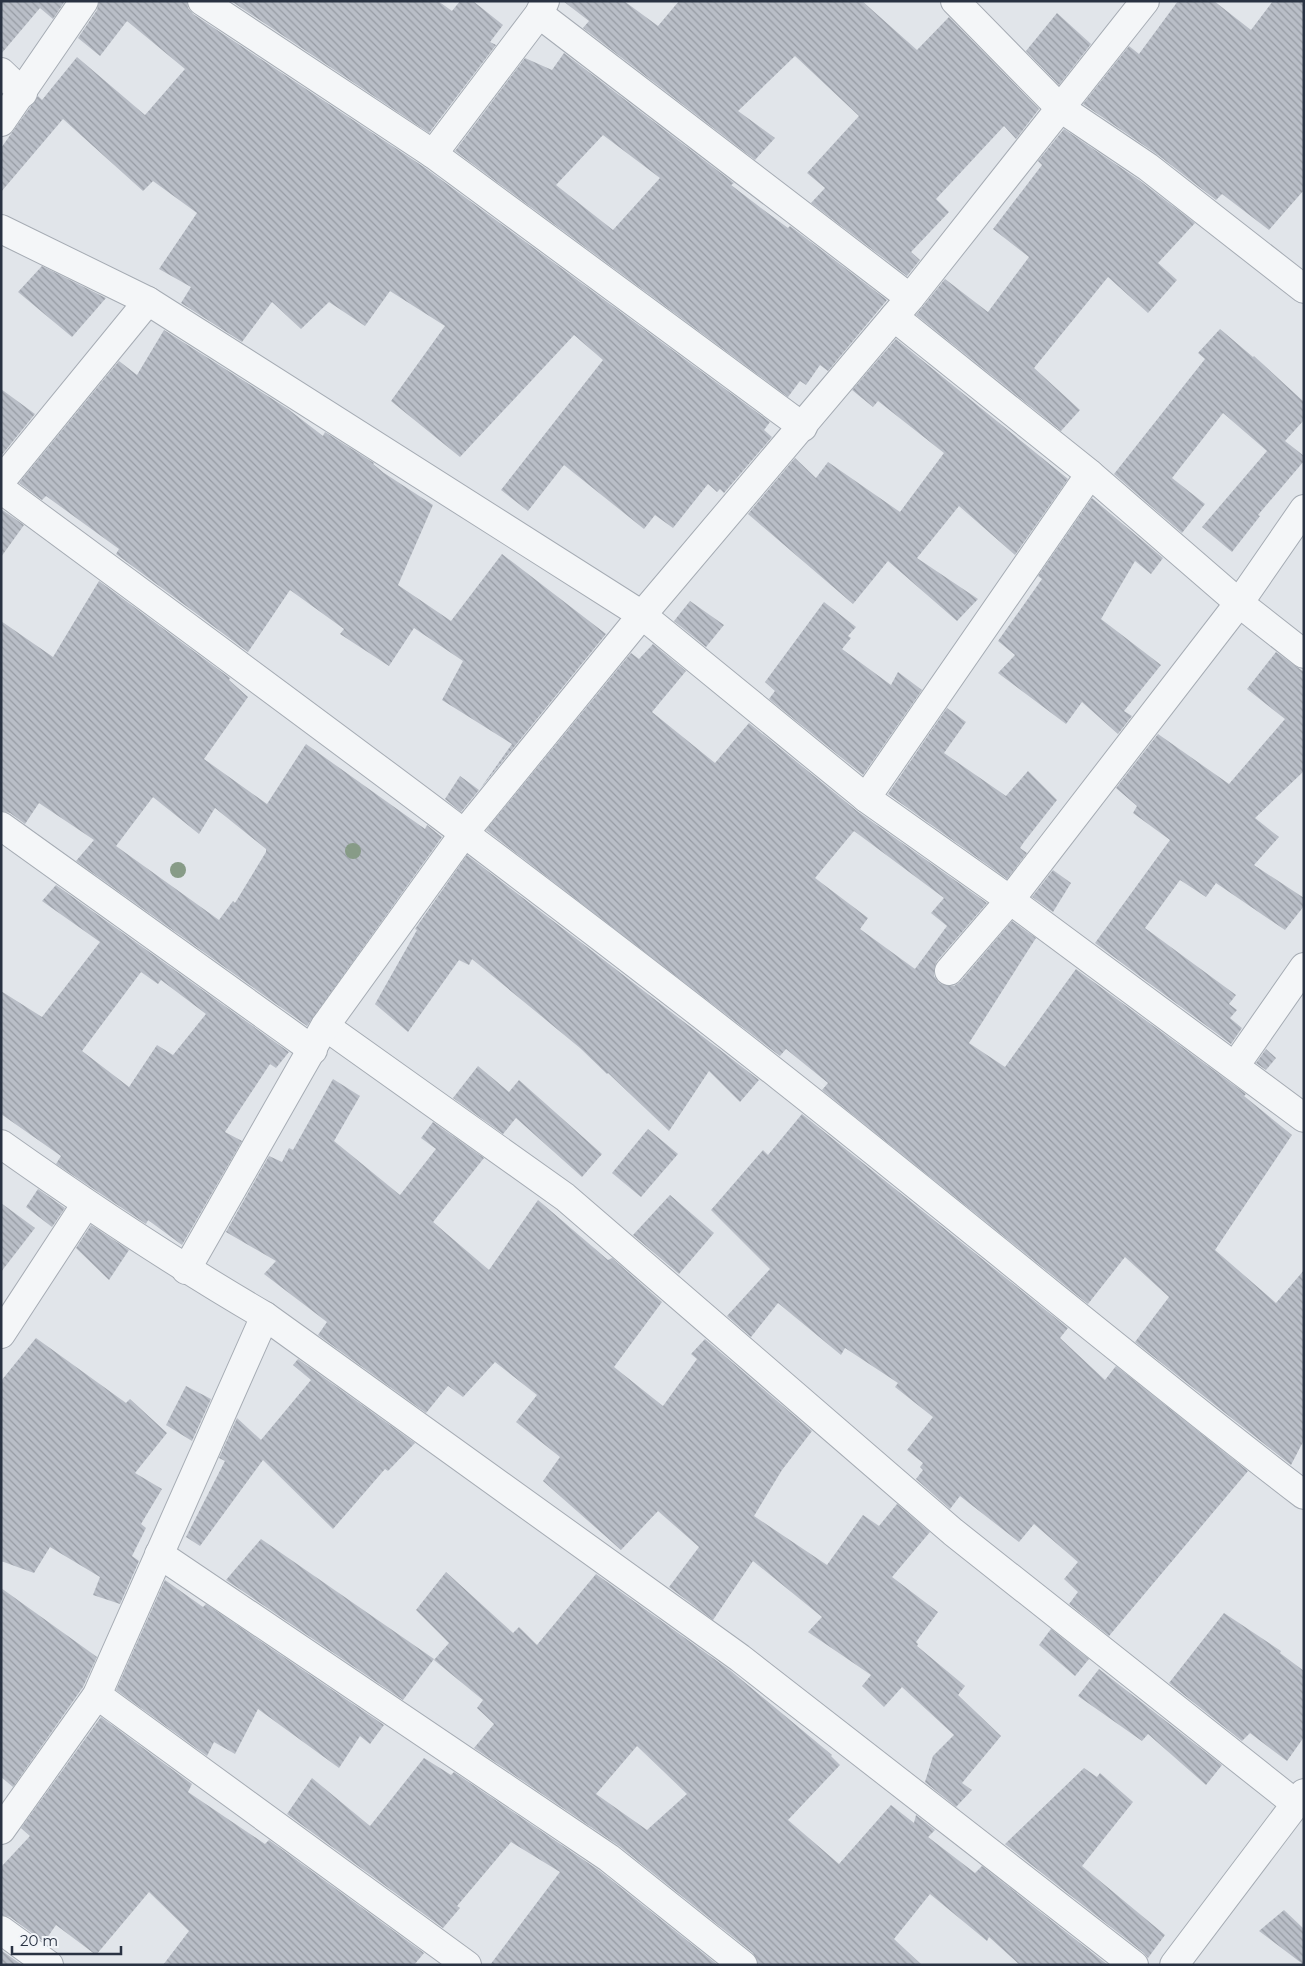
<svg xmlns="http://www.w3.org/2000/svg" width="1305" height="1966" font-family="Montserrat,sans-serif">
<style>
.building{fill:url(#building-back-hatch);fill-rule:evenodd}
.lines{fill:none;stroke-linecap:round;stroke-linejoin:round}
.street-casing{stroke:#a6acb4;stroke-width:30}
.street{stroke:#f4f6f8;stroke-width:28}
.tree{fill:#879b87}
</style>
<defs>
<pattern id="building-back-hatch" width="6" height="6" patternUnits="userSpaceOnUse" patternTransform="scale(1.25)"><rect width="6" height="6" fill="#b9bec7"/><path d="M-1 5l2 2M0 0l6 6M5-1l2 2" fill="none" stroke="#969ba3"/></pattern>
</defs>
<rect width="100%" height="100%" fill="#e1e5ea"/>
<!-- building -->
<g class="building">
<path d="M1,1H65L53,19L40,8L1,54Z"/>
<path d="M99,1H187L188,8L193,14L424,167L770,422L764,430L772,437L724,493L720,489L717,492L708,484L673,528L655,515L644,529L564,465L528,511L501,490L603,360L574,335L460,457L391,401L445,326L390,291L365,326L329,302L301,329L272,302L242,342L181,303L191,287L159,269L197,213L153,181L143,191L63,119L1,192V148L38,96L42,100L77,57L145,115L185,69L127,21L100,56L78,38L97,10Z"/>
<path d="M231,1H438L452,11L460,1H473L503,25L490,42L496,45L429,133Z"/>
<path d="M563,1H624L658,26L679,1H862L917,50L949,17L1039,109L1016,139L1004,126L936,199L949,212L911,252L920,260L907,276L811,203L825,188L807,173L859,116L795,56L738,111L775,138L755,160L583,28L589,21Z"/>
<path d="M1178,1H1214L1251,30L1273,1H1304V190L1269,230L1222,194L1216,200L1158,155L1083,104L1129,46L1139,54Z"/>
<path d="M1057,13L1091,44L1059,85L1026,51Z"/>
<path d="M564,53L734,183L731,185L761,208L788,228L790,226L887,300L828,371L820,365L806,385L800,381L788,397L455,151L525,58L552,70ZM603,135L660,178L613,230L556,185Z"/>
<path d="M1064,129L1139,180L1195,223L1158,263L1177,280L1148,313L1108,277L1034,368L1080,410L1061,431L916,315L945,279L988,312L1029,257L993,229L1042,165L1038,161Z"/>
<path d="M42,266L106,298L72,337L18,292Z"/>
<path d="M1220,329L1253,357L1254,356L1304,402V420L1285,441L1304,456V461L1258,515L1260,516L1232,552L1202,527L1267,451L1223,413L1172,478L1205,504L1182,533L1114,474L1205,359L1198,353Z"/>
<path d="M164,330L288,409L323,436L325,432L374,463L373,464L384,473L433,505L398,585L451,621L502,554L606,634L480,789L512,744L442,700L463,661L414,628L389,666L340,634L344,629L290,590L248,652L116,554L119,549L46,496L42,500L19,483L119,361L137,375Z"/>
<path d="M896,339L1068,479L1015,555L959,506L917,558L978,599L957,621L888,561L853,604L748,514L795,458L816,478L828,462L900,512L944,453L878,401L873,407L852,390Z"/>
<path d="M1,389L35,414L1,456Z"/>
<path d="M1092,498L1163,558L1151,574L1135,561L1101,619L1161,665L1124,711L1132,716L1118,734L1082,702L1066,724L998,673L1015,655L998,641L1042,579L1038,576Z"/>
<path d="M1,509L24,525L1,557Z"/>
<path d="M99,581L230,678L229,680L248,697L204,759L267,804L306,744L425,829L427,825L442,837L307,1026L76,861L94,840L39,803L25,824L10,813L1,811V621L53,657ZM153,797L199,834L215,808L266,849V852L235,903L233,901L219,920L116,846Z"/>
<path d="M690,601L724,625L706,647L674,621Z"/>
<path d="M824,602L856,627L848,636L851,638L842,649L891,685L898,672L922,690L863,775L769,699L775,691L765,682Z"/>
<path d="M653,644L686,671L652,712L715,763L749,723L857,811L987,903L937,961L934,969V976L939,983L947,986H954L960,982L1012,921L1036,938L969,1043L1005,1067L1076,969L1246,1094L1244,1096L1292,1135L1215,1250L1276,1303L1304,1270V1440L1291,1465L1135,1342L1169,1297L1125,1257L1088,1304L822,1090L828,1083L786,1049L780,1056L486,830L631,653L639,659ZM854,831L944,898L931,913L947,926L915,969L860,929L868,918L815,878Z"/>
<path d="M1276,652L1304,672V771L1255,818L1279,837L1254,865L1304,898V906L1285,930L1216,883L1206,897L1180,880L1145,928L1236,995L1229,1004L1237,1010L1230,1018L1242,1028L1231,1044L1095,943L1170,840L1133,813L1137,806L1116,788L1158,734L1229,784L1285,719L1247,689Z"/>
<path d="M947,708L966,722L944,753L1006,796L1028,771L1057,800L1024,842L1020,848L1027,853L1007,879L888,794Z"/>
<path d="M460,776L479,790L461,812L445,799Z"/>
<path d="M467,855L578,940L759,1080L740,1102L709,1071L669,1131L608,1073L607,1074L580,1048L472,959L469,965L459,960L408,1032L375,1004L417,930L415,929Z"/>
<path d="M1053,870L1071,883L1053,912L1032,897Z"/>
<path d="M56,885L289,1052L276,1068L270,1064L225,1132L242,1141L182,1245L148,1220L146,1224L56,1164L61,1156L1,1114V991L42,1017L100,942L42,901ZM141,972L158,984L161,980L206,1014L173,1055L157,1045L129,1087L82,1051Z"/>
<path d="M1266,1049L1276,1058L1266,1070L1256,1063Z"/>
<path d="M478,1066L509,1092L519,1080L602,1154L582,1177L516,1118L503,1134L453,1098Z"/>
<path d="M333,1079L360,1096L334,1141L400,1195L436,1149L421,1138L433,1122L484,1158L433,1222L489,1270L538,1200L608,1260L612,1258L662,1302L614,1367L663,1406L697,1359L691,1354L705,1339L812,1431L782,1470L754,1516L827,1565L863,1515L879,1526L897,1504L930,1532L892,1577L938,1612L916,1642L918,1644L917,1646L965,1686L958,1695L1001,1736L962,1783L972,1790L956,1807L925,1782L933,1756L954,1735L902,1687L884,1707L862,1686L871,1675L808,1632L822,1617L753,1561L713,1620L669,1587L699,1547L658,1511L621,1550L543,1481L560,1457L516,1422L537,1395L495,1362L463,1397L448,1386L426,1413L318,1335L327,1322L264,1274L276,1261L226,1232L269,1156L282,1162L289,1148L293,1150Z"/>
<path d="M802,1114L1068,1328L1060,1338L1105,1380L1116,1366L1248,1471L1109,1636L1069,1604L1078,1592L1064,1579L1078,1562L1034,1524L1019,1542L960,1496L950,1509L916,1479L923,1470L920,1467L923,1463L907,1450L933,1417L895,1387L898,1383L845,1348L841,1355L778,1303L751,1337L727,1316L770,1269L711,1210L763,1150L768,1155Z"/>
<path d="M648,1129L678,1154L641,1197L612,1173Z"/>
<path d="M38,1189L65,1208L52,1227L26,1207Z"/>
<path d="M670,1195L714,1233L679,1274L633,1235Z"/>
<path d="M1,1203L35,1228L1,1272Z"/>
<path d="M91,1225L129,1250L109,1280L76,1248Z"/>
<path d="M36,1338L126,1403L130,1399L167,1433L135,1473L162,1489L141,1524L146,1528L132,1556L139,1561L120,1604L93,1595L100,1577L50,1547L34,1573L1,1561V1381Z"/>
<path d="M298,1359L415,1443L388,1471L385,1469L333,1529L263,1460L200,1546L186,1537L225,1461L219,1458L237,1418L261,1440L311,1380L293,1365Z"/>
<path d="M186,1386L211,1399L192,1441L166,1425Z"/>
<path d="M261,1539L434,1659L403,1700L226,1580Z"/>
<path d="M446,1572L513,1633L519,1627L537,1645L596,1574L731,1671L832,1755L831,1756L840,1765L788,1820L839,1864L891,1805L914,1823L916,1815L935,1830L928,1837L975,1873L982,1866L1108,1965H1020L989,1937L987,1941L930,1894L894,1939L922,1965H758L753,1953L619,1846L474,1748L494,1724L477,1708L483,1700L434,1660L449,1643L416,1610ZM637,1746L687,1794L647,1830L596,1794Z"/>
<path d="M165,1580L203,1607L206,1604L384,1725L370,1744L360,1736L339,1768L258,1709L235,1754L214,1742L207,1756L116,1690Z"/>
<path d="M1,1588L97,1657L83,1687L13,1787L1,1777Z"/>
<path d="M1224,1613L1281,1651L1280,1653L1304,1671V1737L1287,1761L1250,1733L1242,1741L1169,1683Z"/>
<path d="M1051,1629L1089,1659L1075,1676L1039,1645Z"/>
<path d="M1099,1669L1222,1765L1206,1785L1148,1734L1142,1741L1078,1696Z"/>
<path d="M101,1717L192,1784L188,1792L265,1844L269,1840L424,1953L414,1965H163L189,1931L149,1892L96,1955L56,1925L44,1942L10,1917L1,1915V1867L30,1836L21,1828Z"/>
<path d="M424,1758L451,1775L454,1772L600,1871L718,1965H490L560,1872L511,1842L457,1906L460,1908L443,1928L287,1814L312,1778L370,1826Z"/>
<path d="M1084,1768L1097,1777L1100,1773L1133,1802L1082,1866L1165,1935L1148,1958L1144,1953L1005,1844Z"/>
<path d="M1284,1910L1304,1929V1965L1259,1931Z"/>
<path d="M1,1950L22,1965H1Z"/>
</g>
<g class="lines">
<defs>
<g id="street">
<path d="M202,1L433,154L803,427"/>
<path d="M955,1L1059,107L1148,167L1304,289"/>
<path d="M539,14L910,298"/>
<path d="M1,72L23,93"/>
<path d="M1,122L84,1"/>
<path d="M433,154L539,14L545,1"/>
<path d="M1,229L148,301L642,615L866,798L1010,900L1304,1118"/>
<path d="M894,317L1090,474L1239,603L1304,654"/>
<path d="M1,481L148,301"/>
<path d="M1,489C263,683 525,875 781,1077C956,1215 1127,1359 1304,1495"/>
<path d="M866,798L1090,474"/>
<path d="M1,826L313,1050"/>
<path d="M949,971L1010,900L1239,603L1304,509"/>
<path d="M325,1026L565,1197L953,1532L1296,1804"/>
<path d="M1235,1066L1304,967"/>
<path d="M1,1144C87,1205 174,1263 265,1316"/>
<path d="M186,1270L325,1026L465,832L642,615L910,298L1145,1"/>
<path d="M1,1334L86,1204"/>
<path d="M159,1554L609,1858L743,1965"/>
<path d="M97,1695L467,1965"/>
<path d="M1,1830L97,1695L265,1316L740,1658L1134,1965"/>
<path d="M1,1930L49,1965"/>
<path d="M1174,1965L1304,1793"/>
</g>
</defs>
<!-- street casing -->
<use href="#street" class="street-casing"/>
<!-- street -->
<use href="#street" class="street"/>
</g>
<!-- trees -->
<g class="tree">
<circle cx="353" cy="851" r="8"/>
<circle cx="178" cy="870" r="8"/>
</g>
<!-- border -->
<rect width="1305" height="1966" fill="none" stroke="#293242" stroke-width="5"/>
<!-- scale -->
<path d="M12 1946v8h109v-8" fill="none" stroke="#293242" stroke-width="2.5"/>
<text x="20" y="1946" font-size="15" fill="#293242" stroke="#f1f4f8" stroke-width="4" paint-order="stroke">20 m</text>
</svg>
